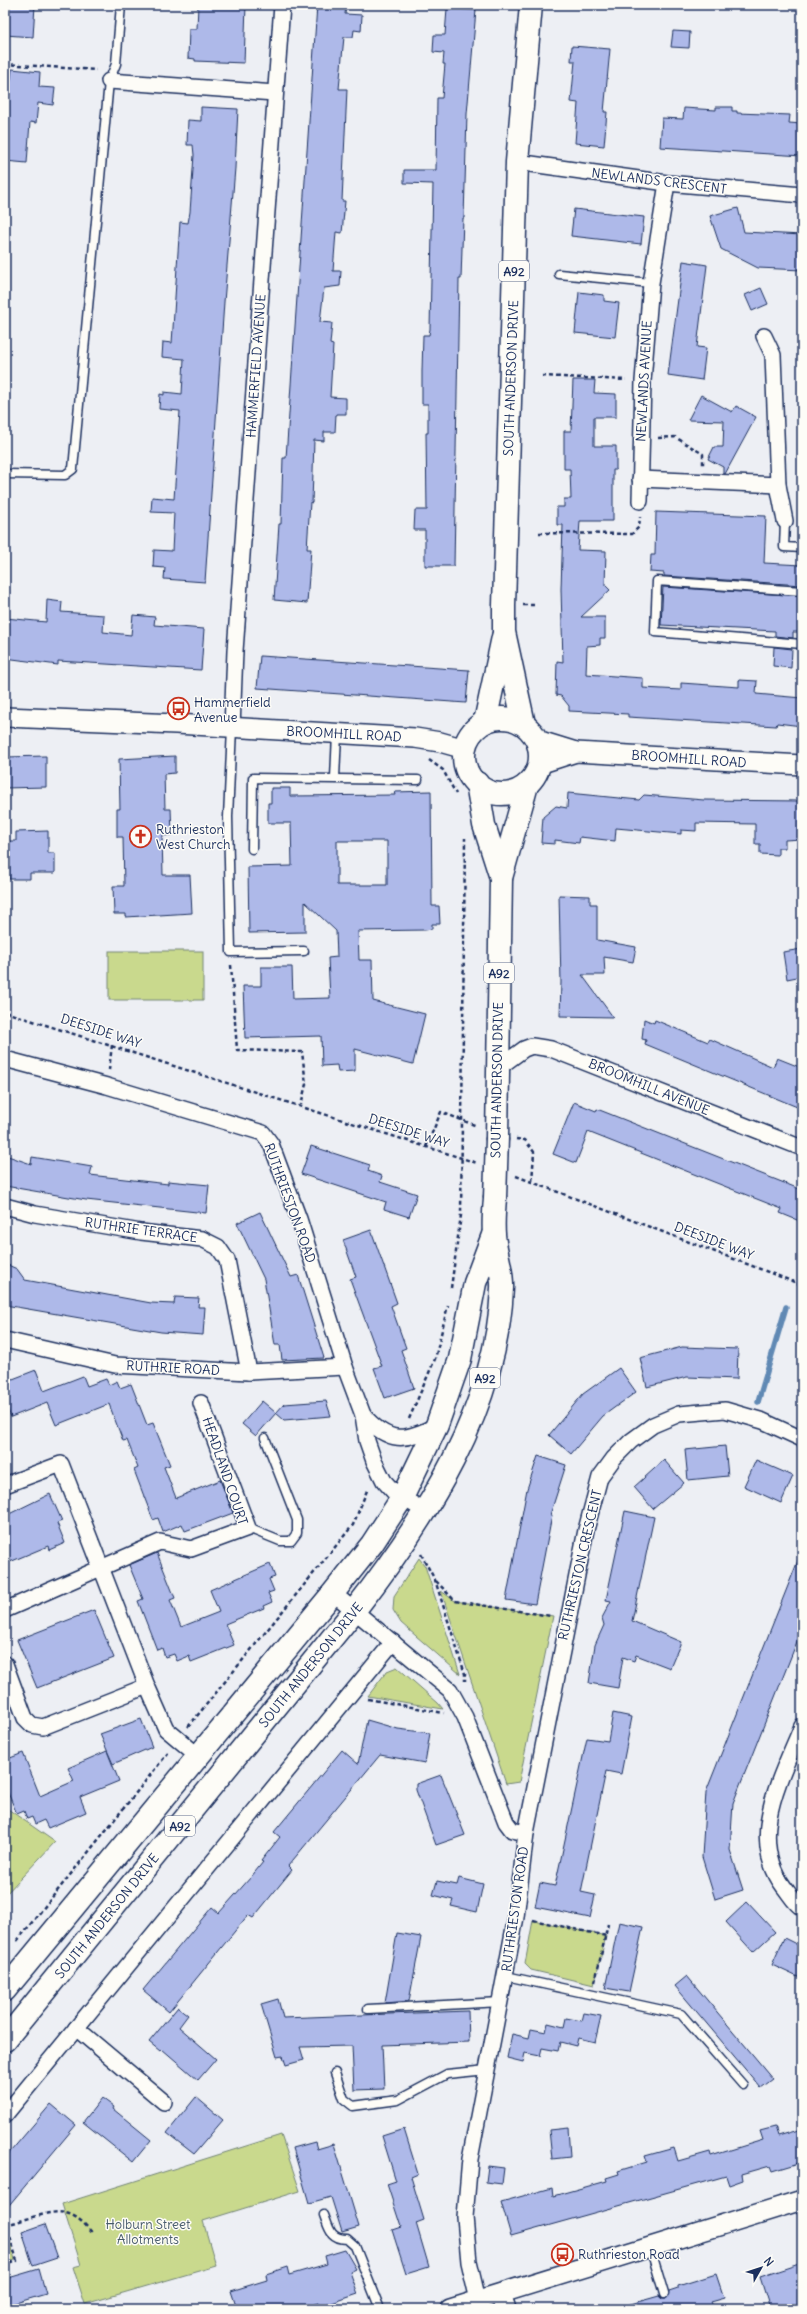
<svg xmlns="http://www.w3.org/2000/svg" width="807" height="2314" font-family="Delius,sans-serif">
<style>
.green{fill:#c9d98d;stroke:#728476}
.lines{fill:none;stroke-linecap:round;stroke-linejoin:round}
.stream{stroke:#6189b4;stroke-width:5.5}
.building{fill:#aeb9e9;stroke:#1b2f5e;fill-rule:evenodd}
.service-casing{stroke:#1b2f5e;stroke-width:11}
.minor-casing{stroke:#1b2f5e;stroke-width:18}
.tertiary-casing{stroke:#1b2f5e;stroke-width:22}
.primary-casing{stroke:#1b2f5e;stroke-width:25}
.path{stroke:#1b2f5e;stroke-width:2.5;stroke-dasharray:4 3;stroke-linecap:butt}
.service{stroke:#fdfcf7;stroke-width:8}
.minor{stroke:#fdfcf7;stroke-width:15}
.tertiary{stroke:#fdfcf7;stroke-width:19}
.primary{stroke:#fdfcf7;stroke-width:22}
.primary-bridge-casing{stroke:#1b2f5e;stroke-width:25;stroke-linecap:butt}
.primary-bridge{stroke:#fdfcf7;stroke-width:22}
.labels{text-anchor:middle;dominant-baseline:central;stroke-width:3;stroke-linejoin:round;paint-order:stroke}
.shield{fill:#fdfcf7;stroke:#5f6c8c;stroke-width:1}
.shield-label{font-size:12px;font-weight:bold;fill:#1b2f5e}
.street-label{font-size:13px;fill:#1b2f5e;stroke:#fdfcf7}
.poi-label{font-size:13px;fill:#1b2f5e;stroke:#fdfcf7;text-anchor:start}
.park-label{font-size:13px;fill:#465a6a;stroke:#fdfcf7}
</style>
<rect width="100%" height="100%" fill="#edeff4"/>
<filter id="ink" filterUnits="userSpaceOnUse"><feTurbulence type="fractalNoise" baseFrequency=".025" numOctaves="2"/><feDisplacementMap in="SourceGraphic" scale="8" xChannelSelector="R" yChannelSelector="G"/><feConvolveMatrix kernelMatrix="1 2 1 2 8 2 1 2 1" color-interpolation-filters="sRGB"/></filter>
<g filter="url(#ink)">
<!-- green -->
<g class="green">
<rect x="109" y="951" width="94" height="49"/>
<path d="M419,1558L425,1566L460,1674L401,1623L393,1610L394,1596Z"/>
<path d="M441,1591L455,1601L553,1616L519,1782L506,1784Z"/>
<path d="M397,1667L438,1703L443,1709L368,1696L387,1671Z"/>
<path d="M5,1807L55,1842L5,1895Z"/>
<path d="M533,1920L606,1936L594,1985L531,1970L525,1964Z"/>
<path d="M281,2135L300,2191L203,2221L216,2266L85,2304L73,2267L81,2265L62,2204Z"/>
<path d="M5,2235L9,2237L15,2260L5,2263Z"/>
</g>
<g class="lines">
<!-- stream -->
<path class="stream" d="M758,1402L786,1307"/>
</g>
<!-- building -->
<g class="building">
<path d="M5,5H35L33,37L5,35Z"/>
<path d="M198,5H246L244,63L195,61V59L188,58L189,29H197Z"/>
<path d="M317,5H346L345,14L362,15L361,31L354,30L353,37H344L342,57L339,89H347L342,201H345L342,233L336,232L333,271H341L340,286L324,288L320,322L332,323L330,344L333,345L330,397L346,398V414H336L335,432H324V441L314,440L312,503L310,502L307,549H311L307,603L274,600L279,524H281L283,458H286Z"/>
<path d="M447,9L476,10L467,114L464,218H463L461,279H459L454,566H425V530H414L415,510H427L426,433H428V404H422V371L423,335H429L430,329L433,184L404,183V170H436L437,98H442L445,64H443L444,53L433,52L434,35H445Z"/>
<path d="M673,31L690,32L689,48L671,47Z"/>
<path d="M572,46L610,49L604,112H607L604,146L575,143L578,103L571,102L575,61H571Z"/>
<path d="M12,69L40,72L39,87L55,88L53,105L38,103L36,123L30,122L27,163L5,161V131Z"/>
<path d="M201,107L238,109L235,168L224,302L205,582L164,579L165,568L153,567L154,550L172,551L174,513L151,512L152,497L174,499L180,411L159,409L160,394L164,395V392L182,394L184,359L162,357L163,342L172,343L180,222L188,223L190,212L194,155L193,145H187L188,120L201,121Z"/>
<path d="M716,107H732V111H737V113L790,115L789,123L802,124V156L660,147L662,118L683,119L684,108L716,110Z"/>
<path d="M738,208L744,232L802,235V270L758,268L721,249L710,216Z"/>
<path d="M574,209L644,217L641,244L571,236Z"/>
<path d="M683,261L707,265L697,347L706,348L702,380L668,375Z"/>
<path d="M761,288L768,304L752,311L745,295Z"/>
<path d="M579,292L604,295V301L619,303L615,337L575,333Z"/>
<path d="M573,380H595L594,393L616,394V417H594V446H616V470H613V521H580L578,550L606,551L605,585L610,590L581,617H605V638H600V645L587,646L586,674L643,678V688L681,690V683L739,687V680L757,681L756,694L802,698V726L777,723L776,726L628,717V714L569,711V706L561,696L556,695L557,661L563,662L561,589L563,525H557V507H564V499H571L570,469H564V431H571Z"/>
<path d="M701,395L732,412L736,406L756,417L725,474H723V467L708,459L714,447H723L724,421L688,420Z"/>
<path d="M656,512L766,516L764,563L802,565V585L664,576V573L650,572L651,555H655Z"/>
<path d="M663,587L802,596V632H793V638L775,636V631L661,625Z"/>
<path d="M47,600L62,602L61,612L104,615L103,632L131,635L133,615L155,617L154,625L204,629L201,670L58,661V665L5,658V618L46,622Z"/>
<path d="M774,647L792,649L791,668L773,666Z"/>
<path d="M260,656L469,670L466,703L257,688Z"/>
<path d="M46,756V787L5,788V757Z"/>
<path d="M175,756V773L164,774L165,809H171L172,835L162,836L163,875H190L192,913L126,917V914H114L113,886H124L123,837H117V809H120L119,759Z"/>
<path d="M271,788H290V796L395,795L394,792L431,791L432,906H439L440,924H432V929L425,930L358,931L359,960H372L373,1001L425,1014L413,1064L355,1049V1071L338,1072L337,1065L322,1066L321,1036L245,1038L243,986H261V967H292L293,999L330,998L328,958L337,957L336,931L305,902V932L249,933L248,867L292,866L291,823H268V803H271ZM337,841H387V885H337Z"/>
<path d="M568,793L639,800L644,795L704,800L802,801V839L785,840V848H778V855L760,854V844H755V824L696,823V831L681,830V834L616,828L615,841L580,837L579,843L555,840V844L541,843L543,817L556,806L567,808Z"/>
<path d="M48,831V853H55V873H30V879H9V841H16V832Z"/>
<path d="M559,895L590,896V904H597V940L636,947L633,962L604,957L605,975H582L613,1017L560,1016L561,982Z"/>
<path d="M802,949V976L787,979L783,952Z"/>
<path d="M644,1019L654,1023L655,1020L708,1042L710,1039L773,1067L777,1058L802,1068V1109L645,1044L646,1040L642,1039Z"/>
<path d="M574,1102L596,1111L597,1109L802,1190V1222L780,1213L782,1209L588,1132L576,1163L553,1154Z"/>
<path d="M311,1146L370,1165L368,1171L382,1176L380,1182L417,1194L409,1217L384,1209L386,1202L301,1174Z"/>
<path d="M5,1155L31,1164L32,1157L92,1167L90,1175L168,1184V1181L209,1185L206,1213L86,1200L5,1186Z"/>
<path d="M260,1212L291,1277L298,1275L324,1358L282,1360L280,1345H275L264,1279L237,1223Z"/>
<path d="M371,1230L397,1303L391,1306L406,1348L401,1350L414,1388L385,1398L374,1368L382,1366L350,1279L356,1277L343,1240Z"/>
<path d="M8,1265L17,1269L25,1280L151,1303L174,1304L175,1297L199,1298L198,1307H205L203,1335L161,1332L5,1305V1275Z"/>
<path d="M682,1347L738,1349L737,1379L687,1377L647,1387L640,1358Z"/>
<path d="M619,1368L636,1392L603,1416L571,1454L549,1435L583,1394Z"/>
<path d="M36,1370L44,1391L83,1376L87,1386L106,1379L109,1385L117,1381L120,1388L131,1384L147,1425L153,1423L170,1465L164,1467L176,1498L220,1480L233,1513L185,1531L182,1524L163,1532L158,1518L153,1520L134,1470L138,1468L127,1440L123,1441L109,1404L56,1425L47,1403L11,1417L5,1403V1382Z"/>
<path d="M262,1401L276,1413L256,1436L242,1424Z"/>
<path d="M326,1401L331,1416L284,1420L276,1413L284,1404Z"/>
<path d="M725,1446L728,1476L688,1480L685,1450Z"/>
<path d="M538,1456L566,1465L550,1515H552L535,1604L506,1600L527,1489Z"/>
<path d="M664,1460L684,1483L653,1509L634,1487Z"/>
<path d="M756,1460L793,1476L781,1503L744,1486Z"/>
<path d="M50,1494L62,1521L57,1523L65,1543L49,1550L48,1546L5,1564V1516Z"/>
<path d="M625,1511L654,1517L632,1621L681,1642L670,1668L636,1655L634,1661L623,1657L618,1688L589,1683L595,1645L604,1625L602,1618L611,1601L606,1600Z"/>
<path d="M157,1553L175,1598L170,1600L181,1627L219,1612L210,1590L270,1564L275,1577L269,1579L274,1591L268,1593L272,1602L263,1606L264,1608L225,1624L234,1645L191,1662L189,1656L177,1661L174,1654L165,1657L162,1648L157,1650L138,1601L143,1599L129,1565Z"/>
<path d="M801,1553L802,1629L733,1803L730,1850L743,1890L715,1899L702,1857L706,1792Z"/>
<path d="M94,1610L114,1658L37,1688L17,1640Z"/>
<path d="M613,1713L632,1717L621,1774L606,1771L581,1892L595,1895L590,1918L535,1907L540,1883L555,1886L587,1738L608,1741Z"/>
<path d="M141,1719L152,1747L113,1764L100,1734Z"/>
<path d="M367,1720L398,1729L430,1733L425,1763L380,1755L288,1866L292,1870L253,1918L248,1915L169,2012L143,1990L212,1907L219,1913L251,1877L263,1862L261,1861L280,1837L274,1832L342,1750L358,1764Z"/>
<path d="M107,1751L119,1781L80,1797L86,1812L48,1828L44,1820L35,1824L32,1817L27,1819L24,1811L17,1814L5,1786V1760L23,1753L40,1796L74,1781L68,1768Z"/>
<path d="M441,1775L465,1835L436,1845L416,1790V1784Z"/>
<path d="M459,1878L483,1884L477,1912L451,1906L453,1900L433,1895L437,1881L457,1885Z"/>
<path d="M747,1902L775,1932L753,1952L726,1922Z"/>
<path d="M619,1922L643,1927L629,1992L605,1988Z"/>
<path d="M397,1933L421,1937L409,2001L385,2003Z"/>
<path d="M784,1938L802,1947V1979L772,1965Z"/>
<path d="M687,1976L773,2079L761,2088L675,1986Z"/>
<path d="M278,1999L283,2018L468,2011L469,2042L382,2045L384,2089L354,2090L352,2046L300,2047L304,2060L286,2065L283,2056L277,2057L261,2004Z"/>
<path d="M178,2007L188,2015L179,2027L216,2059L198,2080L162,2049L160,2051L149,2042Z"/>
<path d="M584,2013L601,2016L595,2042L578,2038L576,2046L560,2042L558,2051L542,2048L540,2056L525,2053L523,2062L507,2058L512,2034L529,2038L531,2029L546,2032L548,2023L564,2027L566,2018L582,2021Z"/>
<path d="M196,2097L223,2120L194,2154L167,2133Z"/>
<path d="M102,2098L114,2107L113,2109L151,2140L133,2162L83,2122Z"/>
<path d="M51,2104L76,2125L5,2210V2158Z"/>
<path d="M775,2127L778,2136L802,2129V2162L772,2171L770,2166L742,2174L743,2180L729,2185L726,2176L511,2236L501,2202L552,2188L553,2196L607,2181L606,2178L619,2174L618,2171L647,2162L645,2156L674,2148L678,2161L710,2152L711,2156L763,2140L760,2131Z"/>
<path d="M568,2128L570,2157L552,2159L549,2130Z"/>
<path d="M404,2129L418,2174L411,2177L424,2220L416,2223L429,2267L406,2274L392,2230L401,2227L387,2184L396,2181L382,2136Z"/>
<path d="M315,2142L317,2149L334,2144L359,2227L342,2232L331,2197L309,2203L293,2148Z"/>
<path d="M488,2166L504,2168L502,2184L486,2182Z"/>
<path d="M45,2224L57,2258L33,2266L22,2232Z"/>
<path d="M345,2250L356,2269L350,2272L358,2294L320,2307L319,2303L299,2309H237L231,2291L267,2280L266,2274L287,2267L289,2275L327,2264L325,2256Z"/>
<path d="M802,2263V2303L782,2309H770L760,2277Z"/>
<path d="M39,2269L46,2294L5,2306V2279Z"/>
<path d="M716,2274L724,2298L710,2302L712,2306L702,2309H628L627,2305L659,2296L662,2299H666L669,2292L678,2289V2286Z"/>
</g>
<g class="lines">
<defs>
<g id="service">
<path d="M559,274L651,283"/>
<path d="M5,474L65,475L73,469L109,81L116,64L121,5"/>
<path d="M785,521L784,547L802,548"/>
<path d="M802,591L657,581L655,632L802,644"/>
<path d="M232,728L228,817L231,952L304,951"/>
<path d="M335,778L337,734"/>
<path d="M252,849L253,778L418,780"/>
<path d="M248,1528L280,1541H291L297,1533V1520L265,1438"/>
<path d="M506,1976L681,2014L743,2085"/>
<path d="M368,2009L501,2002"/>
<path d="M335,2073L344,2099L353,2106L398,2100L447,2074L487,2070"/>
<path d="M324,2215C329,2228 330,2239 347,2239L355,2246L380,2309"/>
<path d="M650,2247L664,2294"/>
</g>
<g id="minor">
<path d="M109,81L275,93"/>
<path d="M517,162L667,183L802,195"/>
<path d="M764,336L773,355L778,485L785,521"/>
<path d="M640,479L778,485"/>
<path d="M640,501L643,381L651,283L667,183"/>
<path d="M232,728L235,651L282,5"/>
<path d="M5,1059L107,1086L263,1133L271,1144L299,1219L345,1367L363,1415L367,1441L374,1461L384,1481L393,1491L402,1498L426,1511"/>
<path d="M498,1068L524,1049L532,1046L551,1049L802,1148"/>
<path d="M5,1206L35,1214L141,1232L202,1239L218,1247L227,1260L249,1372"/>
<path d="M5,1340L115,1365L249,1372L345,1367"/>
<path d="M363,1415C389,1444 405,1442 437,1425"/>
<path d="M5,1485L61,1464L147,1686L166,1729L197,1755"/>
<path d="M333,1593L450,1690L465,1717L506,1822L512,1830L526,1833L516,1917L470,2159L465,2217L469,2262L478,2300"/>
<path d="M5,1610L160,1542L191,1549L248,1528L201,1403"/>
<path d="M5,1664L25,1718L32,1725L43,1727L147,1686"/>
<path d="M802,1726C782,1776 746,1837 784,1887C789,1893 795,1904 802,1908"/>
<path d="M526,1833L586,1530L600,1477L614,1458L631,1441L653,1425L679,1414L725,1410L763,1421L802,1439"/>
<path d="M76,2028L164,2102"/>
<path d="M5,2115L393,1642"/>
</g>
<g id="tertiary">
<path d="M5,717L176,724L415,738L440,742L465,749"/>
<path d="M537,740L576,752L802,765"/>
<path d="M539,764L576,752"/>
<path d="M501,2294L506,2309"/>
<path d="M450,2309L802,2200"/>
</g>
<g id="primary">
<circle cx="502" cy="756" r="38"/>
<path d="M485,722L503,637"/>
<path d="M524,724L504,632V606L517,162L531,5"/>
<path d="M477,783L484,825L501,878"/>
<path d="M497,1138L501,878L527,785"/>
<path d="M5,1990L333,1593L372,1544L402,1498L437,1425L460,1359L475,1283L493,1235"/>
<path d="M5,2040L354,1611C426,1519 497,1409 502,1288C503,1270 495,1252 494,1234C493,1222 494,1210 495,1198"/>
</g>
</defs>
<!-- service casing -->
<use href="#service" class="service-casing"/>
<!-- minor casing -->
<use href="#minor" class="minor-casing"/>
<!-- tertiary casing -->
<use href="#tertiary" class="tertiary-casing"/>
<!-- primary casing -->
<use href="#primary" class="primary-casing"/>
<!-- path -->
<g class="path">
<path d="M5,64L96,70"/>
<path d="M542,376L626,380"/>
<path d="M658,438L675,437L703,454V465"/>
<path d="M539,533L632,534L639,527L640,517"/>
<path d="M523,605H535"/>
<path d="M429,760L443,770L456,794"/>
<path d="M231,965L237,1050L302,1052L306,1084L301,1105"/>
<path d="M5,1012L477,1163"/>
<path d="M109,1070L112,1045"/>
<path d="M516,1139L525,1140L534,1152L532,1182"/>
<path d="M426,1147L441,1112L477,1126"/>
<path d="M516,1176L802,1285"/>
<path d="M451,1288L461,1215L465,838"/>
<path d="M409,1419L435,1359L448,1305"/>
<path d="M421,1554L435,1580L465,1674V1681"/>
<path d="M436,1581L455,1601L551,1616"/>
<path d="M368,1699L444,1713"/>
<path d="M188,1727L353,1525L368,1488"/>
<path d="M533,1920L606,1936"/>
<path d="M17,1941L168,1753"/>
<path d="M595,1982L608,1924"/>
<path d="M5,2224C11,2224 17,2222 23,2220C55,2211 70,2204 93,2234"/>
<path d="M5,2233L10,2236L17,2261L5,2265"/>
</g>
<!-- service -->
<use href="#service" class="service"/>
<!-- minor -->
<use href="#minor" class="minor"/>
<!-- tertiary -->
<use href="#tertiary" class="tertiary"/>
<!-- primary -->
<use href="#primary" class="primary"/>
<defs>
<path id="primary-bridge" d="M495,1198L497,1138"/>
</defs>
<!-- primary-bridge casing -->
<use href="#primary-bridge" class="primary-bridge-casing"/>
<!-- primary-bridge -->
<use href="#primary-bridge" class="primary-bridge"/>
</g>
</g>
<!-- icons -->
<defs>
<symbol id="bus-ring" viewBox="-11 -11 22 22"><circle r="9.5" fill="#fdfcf7" stroke="#c8321e" stroke-width="1.5"/><path d="M-5-6H5V4H4V6H2V4H-2V6H-4V4H-5ZM-3.5-4V0h7V-4ZM-3.5 1.2v1.5H-2V1.2ZM2 1.2v1.5H3.5V1.2Z" fill="#c8321e"/></symbol>
<symbol id="church-ring" viewBox="-11 -11 22 22"><circle r="9.5" fill="#fdfcf7" stroke="#c8321e" stroke-width="1.5"/><path d="M-1.2-6h2.4v3.5h3.3v2.4h-3.3V6h-2.4V-.1h-3.3v-2.4h3.3Z" fill="#c8321e"/></symbol>
</defs>
<g fill-rule="evenodd">
<use href="#bus-ring" x="166" y="696" width="25" height="25"/>
<use href="#church-ring" x="128" y="824" width="25" height="25"/>
<use href="#bus-ring" x="550" y="2242" width="25" height="25"/>
</g>
<g class="labels">
<!-- shield labels -->
<g class="shield">
<rect x="499" y="261" width="30" height="20" rx="3"/>
<rect x="484" y="963" width="30" height="20" rx="3"/>
<rect x="470" y="1368" width="30" height="20" rx="3"/>
<rect x="165" y="1816" width="30" height="20" rx="3"/>
</g>
<g class="shield-label">
<text x="514" y="271">A92</text>
<text x="499" y="973">A92</text>
<text x="485" y="1378">A92</text>
<text x="180" y="1826">A92</text>
</g>
<!-- street labels -->
<g class="street-label">
<text transform="translate(659 181) rotate(7)">NEWLANDS CRESCENT</text>
<text transform="translate(256 366) rotate(-86)">HAMMERFIELD AVENUE</text>
<text transform="translate(511 378) rotate(-88)">SOUTH ANDERSON DRIVE</text>
<text transform="translate(644 381) rotate(-87)">NEWLANDS AVENUE</text>
<text transform="translate(344 734) rotate(3)">BROOMHILL ROAD</text>
<text transform="translate(689 759) rotate(4)">BROOMHILL ROAD</text>
<text transform="translate(101 1031) rotate(18)">DEESIDE WAY</text>
<text transform="translate(497 1080) rotate(-89)">SOUTH ANDERSON DRIVE</text>
<text transform="translate(649 1087) rotate(22)">BROOMHILL AVENUE</text>
<text transform="translate(409 1131) rotate(18)">DEESIDE WAY</text>
<text transform="translate(290 1203) rotate(70)">RUTHRIESTON ROAD</text>
<text transform="translate(141 1230) rotate(8)">RUTHRIE TERRACE</text>
<text transform="translate(714 1241) rotate(21)">DEESIDE WAY</text>
<text transform="translate(173 1368) rotate(3)">RUTHRIE ROAD</text>
<text transform="translate(225 1471) rotate(71)">HEADLAND COURT</text>
<text transform="translate(580 1565) rotate(-77)">RUTHRIESTON CRESCENT</text>
<text transform="translate(311 1665) rotate(-51)">SOUTH ANDERSON DRIVE</text>
<text transform="translate(515 1909) rotate(-82)">RUTHRIESTON ROAD</text>
<text transform="translate(107 1916) rotate(-51)">SOUTH ANDERSON DRIVE</text>
</g>
<!-- poi labels -->
<g class="poi-label">
<text x="194" y="702">Hammerfield<tspan x="194" dy="15">Avenue</tspan></text>
<text x="156" y="829">Ruthrieston<tspan x="156" dy="15">West Church</tspan></text>
<text x="578" y="2254">Ruthrieston Road</text>
</g>
<!-- park labels -->
<g class="park-label">
<text x="148" y="2224">Holburn Street<tspan x="148" dy="15">Allotments</tspan></text>
</g>
</g>
<!-- margin -->
<rect width="807" height="2314" fill="none" stroke="#fdfcf7" stroke-width="20"/>
<rect x="10" y="10" width="787" height="2294" fill="none" stroke="#1b2f5e" stroke-width="1.5" filter="url(#ink)"/>
<!-- north arrow -->
<g transform="translate(761 2268) rotate(51)" stroke="#fdfcf7" stroke-width="3" paint-order="stroke">
<path d="M0-3L7 15L0 10L-7 15Z" fill="#1b2f5e"/>
<text y="-6" font-size="11" font-weight="bold" text-anchor="middle" fill="#1b2f5e">N</text>
</g>
</svg>
